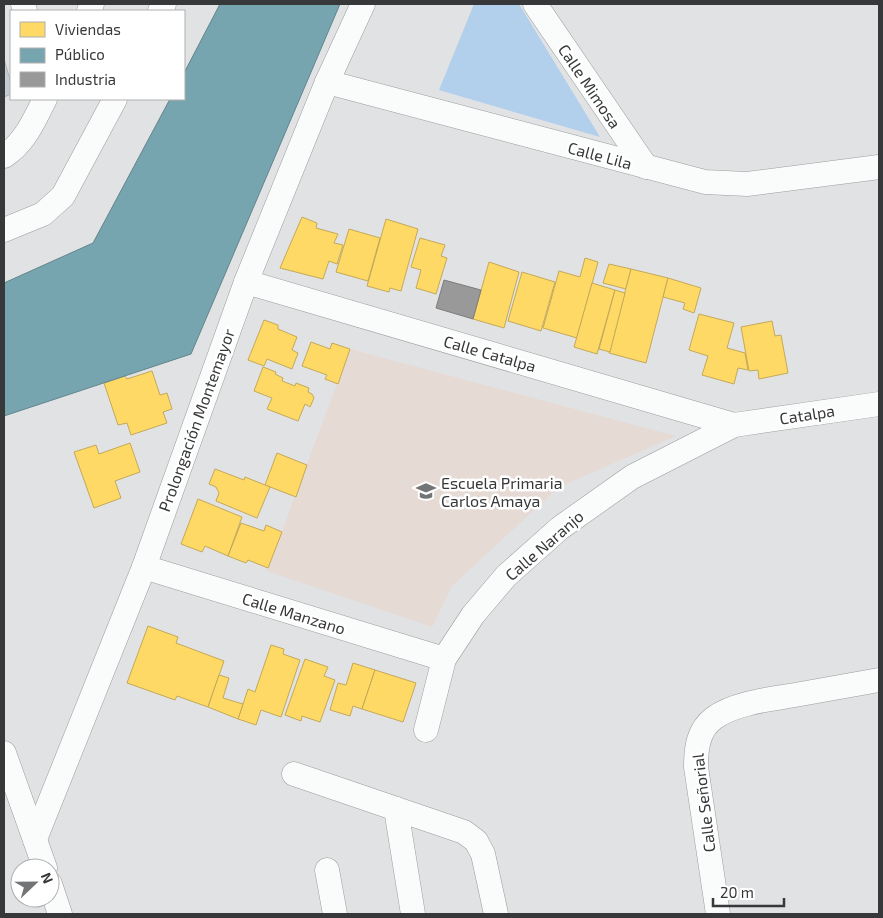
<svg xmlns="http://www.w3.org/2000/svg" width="883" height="918" font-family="'Exo 2',sans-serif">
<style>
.education{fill:#e6dad4}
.green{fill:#b2cfec}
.homes{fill:#ffd966;stroke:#c3a958}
.public{fill:#76a5af;stroke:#63848c}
.industry{fill:#999;stroke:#7c7c7c}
.building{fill:#c6ccd3;stroke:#b3b4b6}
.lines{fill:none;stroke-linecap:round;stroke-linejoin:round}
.minor-casing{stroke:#9b9c9d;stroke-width:25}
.minor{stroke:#fafbfb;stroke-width:24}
.labels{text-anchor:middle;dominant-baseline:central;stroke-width:5;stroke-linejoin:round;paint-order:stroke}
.street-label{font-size:16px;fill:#373839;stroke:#fff}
.poi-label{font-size:16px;fill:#373839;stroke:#fff;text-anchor:start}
</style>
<rect width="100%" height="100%" fill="#e1e2e4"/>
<!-- education -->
<path class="education" d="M350,349L676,436L559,487L452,586L432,627L267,571Z"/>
<!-- green -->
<path class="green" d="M474,4H519L600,137L439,90Z"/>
<!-- homes -->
<g class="homes">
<path d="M302,217L317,223L316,228L338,234L334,243L343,245L337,264L329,261L323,279L280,268Z"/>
<path d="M386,219L418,229L401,291L390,288L389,292L367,286Z"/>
<path d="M349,229L380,238L368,281L336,272Z"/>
<path d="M420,238L445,245L441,256L447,258L436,294L416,288L421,270L411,267Z"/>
<path d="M585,258L598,262L577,338L543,328L559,271L580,277Z"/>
<path d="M489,262L519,272L504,328L473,319Z"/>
<path d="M609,264L631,269L626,289L603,283Z"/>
<path d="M631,269L668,278L646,363L609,353Z"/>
<path d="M522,272L555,282L541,331L508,321Z"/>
<path d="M668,278L701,288L694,313L683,309L685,303L663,297Z"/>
<path d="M592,283L615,290L597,354L574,347Z"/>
<path d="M615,290L625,293L610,352L599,349Z"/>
<path d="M699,314L734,323L727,348L745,353L748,370L738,368L734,384L702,375L708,356L689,350Z"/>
<path d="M264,320L278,325V329L297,337L292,350L298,353L292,369L267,359L264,366L248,360Z"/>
<path d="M772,321L775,336L781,335L788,373L759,379L758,370L749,371L741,327Z"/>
<path d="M311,342L330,349L332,343L350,349L338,384L325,379L327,375L302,366Z"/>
<path d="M263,367L276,372L275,374L283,378L282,381L295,386L296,383L309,388L308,392L312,394L314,398L310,407L305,404L298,421L267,409L272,398L254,391Z"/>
<path d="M152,371L160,395L167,393L172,409L163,412L167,423L131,435L127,423L118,425L104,383L125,376L127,379Z"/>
<path d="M130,443L140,472L115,481L121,498L94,508L74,452L96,445L99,454Z"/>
<path d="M277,453L307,465L296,497L265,485Z"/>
<path d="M215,469L244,480L245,477L270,487L257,518L216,501L219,493L216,487L209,484Z"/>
<path d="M198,499L242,517L228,556L205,546L202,552L181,544Z"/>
<path d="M241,523L264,531L266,525L282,532L268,568L248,560L246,563L228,556Z"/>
<path d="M148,626L178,637L176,643L224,661L208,707L177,696L175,700L127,683Z"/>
<path d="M271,645L284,649L283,654L300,660L281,717L261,710L256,725L238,719L248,689L255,692Z"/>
<path d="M305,659L328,667L324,676L335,680L320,722L302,716L301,721L285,715Z"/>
<path d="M353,663L375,670L362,709L353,706L350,716L330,710L338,683L346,685Z"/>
<path d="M375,670L416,683L403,722L362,709Z"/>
<path d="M219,675L229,678L223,698L243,704L238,719L208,707Z"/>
</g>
<!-- public -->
<path class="public" d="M220,4H340L191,354L4,416V283L93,243L170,99H184V73Z"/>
<!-- industry -->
<path class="industry" d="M444,280L481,290L473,319L436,308Z"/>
<!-- building -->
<path class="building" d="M4,59L11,83V94L4,97Z"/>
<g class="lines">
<defs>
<g id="minor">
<path d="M23,4L25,11"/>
<path d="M535,4L646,167"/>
<path d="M89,11L92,4"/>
<path d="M160,11L164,4"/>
<path d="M327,82L705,182L747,184L879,167"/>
<path d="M4,156C25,143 34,120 45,99"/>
<path d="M4,230L43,214L63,196L115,99"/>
<path d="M246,282L734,425"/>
<path d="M144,567L444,659"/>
<path d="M426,730L444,659L473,615L506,576L560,528L632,477L734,425L879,404"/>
<path d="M4,753L45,868"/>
<path d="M294,774L464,832L476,841L483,854L496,914"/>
<path d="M396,809L413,914"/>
<path d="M35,839L144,567L246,282L327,82L363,4"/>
<path d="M327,870L335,914"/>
<path d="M50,884L60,914"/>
<path d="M718,914L696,767C696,748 698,730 714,718C734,703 771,699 795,695C823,690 851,685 879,680"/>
</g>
</defs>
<!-- minor casing -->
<use href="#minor" class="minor-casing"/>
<!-- minor -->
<use href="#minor" class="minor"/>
</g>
<!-- icons -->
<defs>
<symbol id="school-bare" viewBox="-9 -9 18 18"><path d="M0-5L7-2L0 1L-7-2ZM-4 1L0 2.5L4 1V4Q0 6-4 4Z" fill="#727475" stroke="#fff" stroke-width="2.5" paint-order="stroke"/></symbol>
</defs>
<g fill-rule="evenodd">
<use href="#school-bare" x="412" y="477" width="28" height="28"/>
</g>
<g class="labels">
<!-- street labels -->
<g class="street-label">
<text transform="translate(590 86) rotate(56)">Calle Mimosa</text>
<text transform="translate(600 155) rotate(15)">Calle Lila</text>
<text transform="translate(490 353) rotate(16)">Calle Catalpa</text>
<text transform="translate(807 414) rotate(-9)">Catalpa</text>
<text transform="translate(196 420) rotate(-70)">Prolongación Montemayor</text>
<text transform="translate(544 545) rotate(-41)">Calle Naranjo</text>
<text transform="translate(294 613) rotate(17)">Calle Manzano</text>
<text transform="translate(703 803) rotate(-97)">Calle Señorial</text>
</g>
<!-- poi labels -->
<g class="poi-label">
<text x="441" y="482">Escuela Primaria<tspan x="441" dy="18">Carlos Amaya</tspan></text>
</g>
</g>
<!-- border -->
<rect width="883" height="918" fill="none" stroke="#373839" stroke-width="10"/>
<!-- legend -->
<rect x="10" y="10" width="175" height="90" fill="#ffffff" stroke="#afafb0"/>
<rect x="20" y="22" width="25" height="15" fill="#ffd966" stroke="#afafb0"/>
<text x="55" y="35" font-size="15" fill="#373839">Viviendas</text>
<rect x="20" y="48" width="25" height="15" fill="#76a5af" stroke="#afafb0"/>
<text x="55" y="60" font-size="15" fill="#373839">Público</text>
<rect x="20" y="72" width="25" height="15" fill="#999999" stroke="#afafb0"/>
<text x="55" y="85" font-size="15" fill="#373839">Industria</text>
<!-- north arrow -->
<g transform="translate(35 883) rotate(68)"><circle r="24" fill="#ffffff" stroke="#afafb0"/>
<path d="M0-4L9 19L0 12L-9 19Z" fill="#727475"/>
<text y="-8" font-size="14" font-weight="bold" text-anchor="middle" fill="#373839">N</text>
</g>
<!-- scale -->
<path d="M713 898v8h71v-8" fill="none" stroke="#373839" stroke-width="2.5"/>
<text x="720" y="898" font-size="15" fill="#373839" stroke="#ffffff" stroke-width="4" paint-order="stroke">20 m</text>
</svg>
